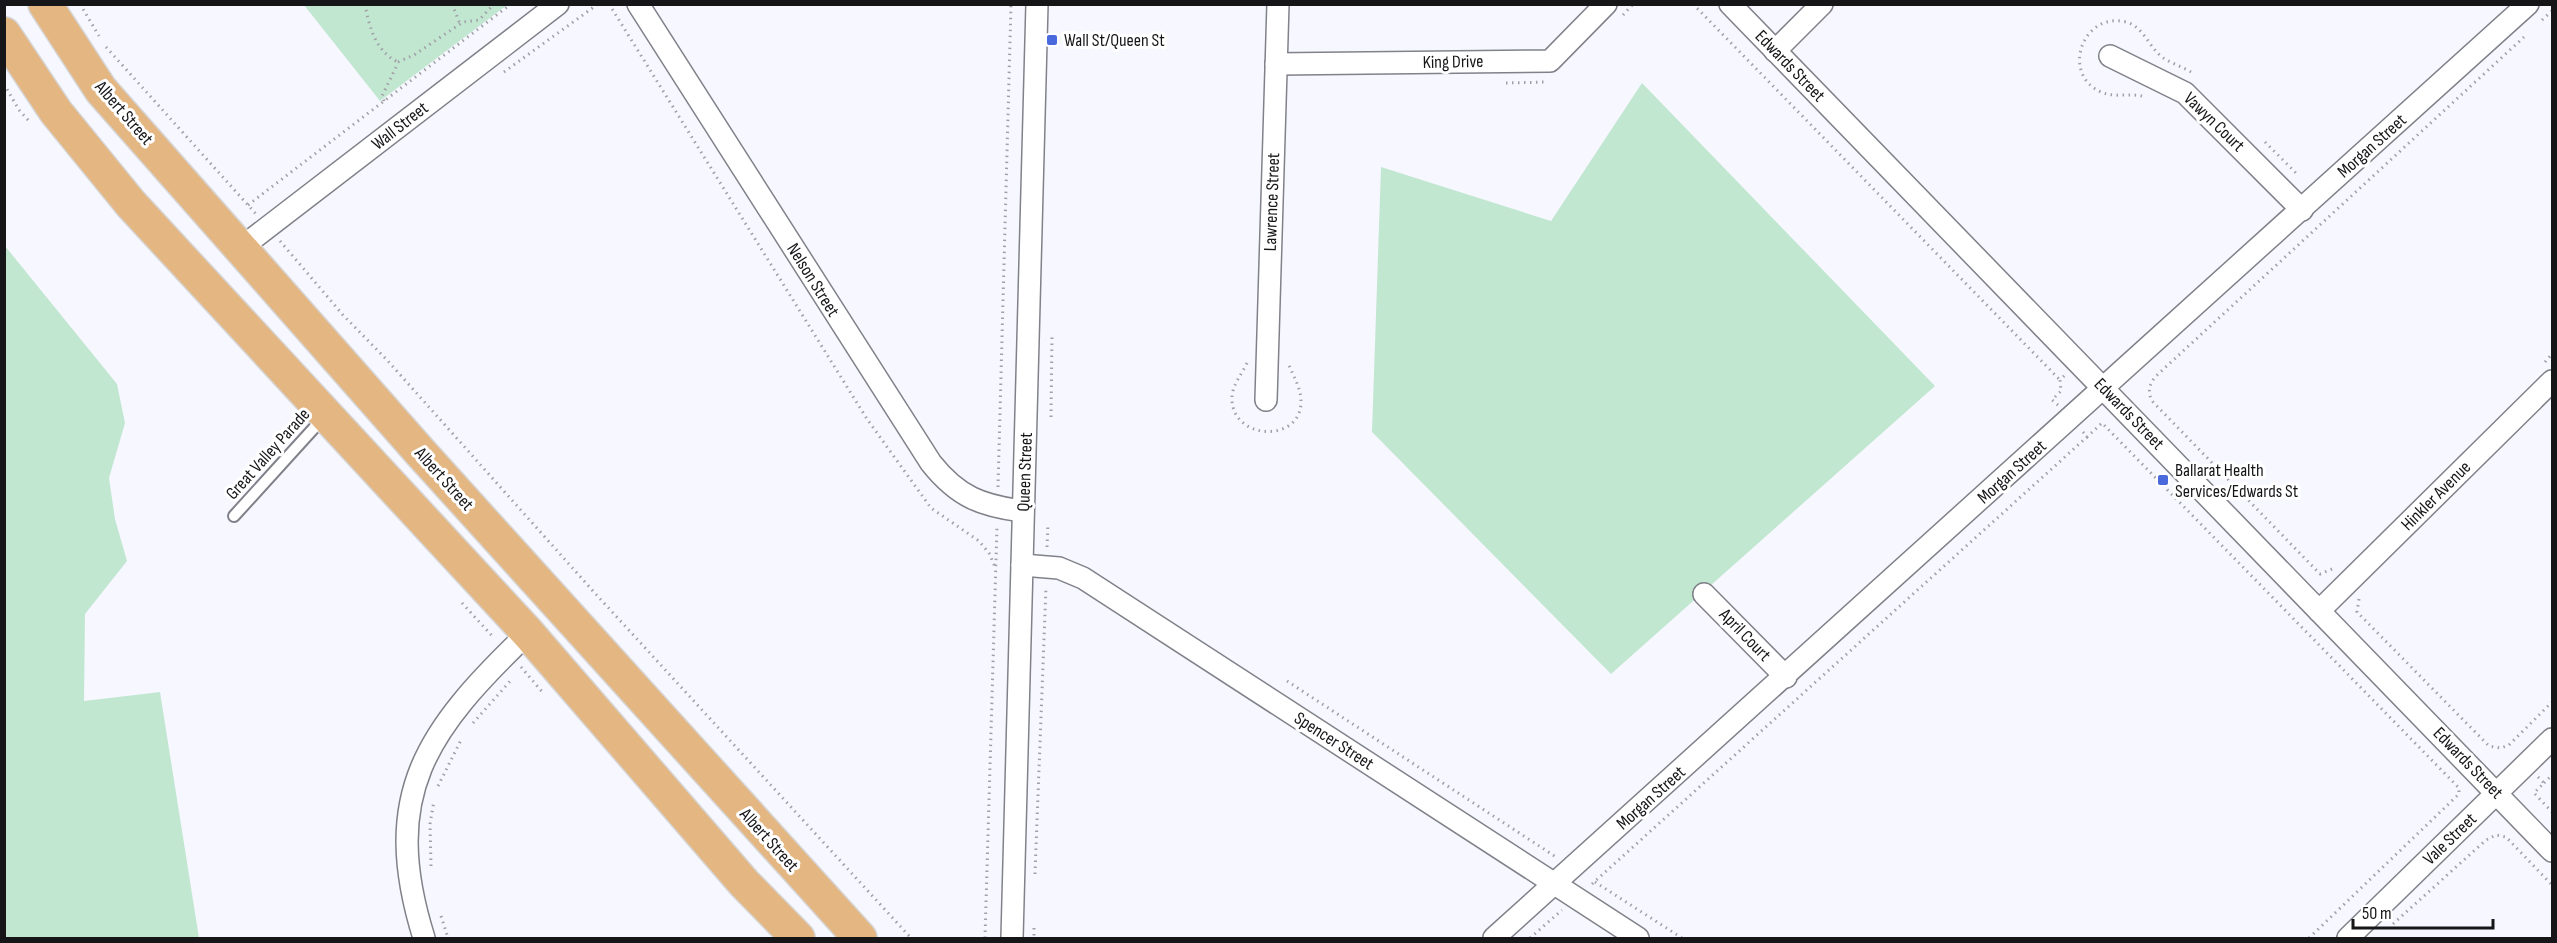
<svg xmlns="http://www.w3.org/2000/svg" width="2557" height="943" font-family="'Sofia Sans Condensed',sans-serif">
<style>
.green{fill:#c2e7d1}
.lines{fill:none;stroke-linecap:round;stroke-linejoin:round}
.service-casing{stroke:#81818a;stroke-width:14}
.minor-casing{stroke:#81818a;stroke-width:24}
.trunk-casing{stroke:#d5d5d6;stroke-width:36}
.path{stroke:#a0a0a6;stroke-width:3;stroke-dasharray:1.5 4.5;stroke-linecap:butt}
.service{stroke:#fff;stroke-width:10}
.minor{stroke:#fff;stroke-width:21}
.trunk{stroke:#e4b682;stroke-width:33}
.poi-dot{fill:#4a69dd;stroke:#fff;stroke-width:2}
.labels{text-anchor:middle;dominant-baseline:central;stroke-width:6;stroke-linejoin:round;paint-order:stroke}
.poi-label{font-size:18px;fill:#161619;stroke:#fff;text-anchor:start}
.street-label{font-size:18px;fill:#161619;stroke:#fff}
</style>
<rect width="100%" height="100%" fill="#f7f7ff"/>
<!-- green -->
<g class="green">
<path d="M304,5H507L380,101Z"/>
<path d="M1642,83L1935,386L1611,674L1372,432L1381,167L1551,221Z"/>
<path d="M5,246L117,384L125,423L109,478L115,519L127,561L85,614L84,701L160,692L199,938H5Z"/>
</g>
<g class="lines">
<defs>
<path id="service" d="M234,516L324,417"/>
<g id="minor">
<path d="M638,4L931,463C958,497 982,506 1023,511"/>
<path d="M1730,4L2552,851"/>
<path d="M1775,51L1822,4"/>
<path d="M2110,56L2185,93L2302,210"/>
<path d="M1276,64L1550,61L1606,4"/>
<path d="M242,247L558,4"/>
<path d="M1266,400L1278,4"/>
<path d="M1022,565L1059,568L1083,578L1638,938"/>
<path d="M1704,594L1786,677"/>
<path d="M2319,611L2552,381"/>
<path d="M424,938C379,794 427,730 528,633"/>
<path d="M1012,938L1037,4"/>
<path d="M1494,938L2528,4"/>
<path d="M2348,938L2552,739"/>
</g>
<g id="trunk">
<path d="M45,4L101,90L421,453L860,938"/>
<path d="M4,34L56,112L131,204L528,633L744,883L798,938"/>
</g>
</defs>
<!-- service casing -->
<use href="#service" class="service-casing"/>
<!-- minor casing -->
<use href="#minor" class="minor-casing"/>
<!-- trunk casing -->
<use href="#trunk" class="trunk-casing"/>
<!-- path -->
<g class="path">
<path d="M80,4L99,36"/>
<path d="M365,4C369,27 376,52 398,62"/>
<path d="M452,4L460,24"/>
<path d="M609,4L867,419L931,508L979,541L989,553L995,567"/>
<path d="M1693,4L2060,380"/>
<path d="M1623,15L1633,4"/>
<path d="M2542,20L2552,11"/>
<path d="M106,47L256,214"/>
<path d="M398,62L414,55L463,22L479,20L494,4"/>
<path d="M504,72L598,4"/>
<path d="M1506,83L1547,82"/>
<path d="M4,84L19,110L29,121"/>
<path d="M2142,96C2129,93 2114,98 2101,92C2060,74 2083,11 2126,22C2144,27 2148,46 2162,57C2170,63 2181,66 2191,72"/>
<path d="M384,101L382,96L398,63"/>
<path d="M2265,142L2297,174"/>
<path d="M248,205L511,4"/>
<path d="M280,241L343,315L387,360L593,591L911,938"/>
<path d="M2545,362L2552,354"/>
<path d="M1247,363C1241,376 1231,386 1232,401C1235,441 1301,442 1301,402C1301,387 1293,376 1288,363"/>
<path d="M2058,405L2052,400L2061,391L2060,380L2065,375"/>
<path d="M1051,417L1052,336"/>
<path d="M2083,432L2087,437L2102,423L2459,788V794L2309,938"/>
<path d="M998,487L1011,4"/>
<path d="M1047,547L1048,524"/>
<path d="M2332,569L2320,574L2153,402C2147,393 2149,384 2156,376L2524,37"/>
<path d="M2359,599L2357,612L2489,746L2501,748L2509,745L2552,702"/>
<path d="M462,603L494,638"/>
<path d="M521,667L544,694"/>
<path d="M1287,681L1556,857"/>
<path d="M473,723L512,679"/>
<path d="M2538,777L2544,783L2534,793L2552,812"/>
<path d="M2544,783L2552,775"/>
<path d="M438,786L462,738"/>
<path d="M431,866L430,824L434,801"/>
<path d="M1035,874L1046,587"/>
<path d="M1595,882L1682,938"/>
<path d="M1592,884L2087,437"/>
<path d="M441,916L448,938"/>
<path d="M2393,924L2486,840L2496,835L2506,837L2552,885"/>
<path d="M1034,928V938"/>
<path d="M985,938L997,526"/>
<path d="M1530,938L1562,910"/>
</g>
<!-- service -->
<use href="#service" class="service"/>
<!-- minor -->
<use href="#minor" class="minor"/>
<!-- trunk -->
<use href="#trunk" class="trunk"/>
</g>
<!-- markers -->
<g class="poi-dot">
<rect x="1046" y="34" width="12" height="12" rx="3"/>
<rect x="2157" y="474" width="12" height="12" rx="3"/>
</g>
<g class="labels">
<!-- poi labels -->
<g class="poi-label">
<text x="1064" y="40">Wall St/Queen St</text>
<text x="2175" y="470">Ballarat Health<tspan x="2175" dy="21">Services/Edwards St</tspan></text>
</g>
<!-- street labels -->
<g class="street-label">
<text transform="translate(1453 62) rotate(-1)">King Drive</text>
<text transform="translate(1790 66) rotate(46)">Edwards Street</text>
<text transform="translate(124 113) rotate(49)">Albert Street</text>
<text transform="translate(2214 122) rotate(44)">Vawyn Court</text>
<text transform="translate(400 126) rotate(-38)">Wall Street</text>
<text transform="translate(2372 146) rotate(-42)">Morgan Street</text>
<text transform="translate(1272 202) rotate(-88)">Lawrence Street</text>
<text transform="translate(813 280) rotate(58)">Nelson Street</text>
<text transform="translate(2129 414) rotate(46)">Edwards Street</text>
<text transform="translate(268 454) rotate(-48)">Great Valley Parade</text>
<text transform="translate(1025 472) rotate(-88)">Queen Street</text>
<text transform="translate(2012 472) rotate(-42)">Morgan Street</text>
<text transform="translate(444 479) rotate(48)">Albert Street</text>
<text transform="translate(2436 496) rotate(-45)">Hinkler Avenue</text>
<text transform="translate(1745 635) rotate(46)">April Court</text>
<text transform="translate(1334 741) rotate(33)">Spencer Street</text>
<text transform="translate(2468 763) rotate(46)">Edwards Street</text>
<text transform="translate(1651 798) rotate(-42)">Morgan Street</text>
<text transform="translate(2450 839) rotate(-44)">Vale Street</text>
<text transform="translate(769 840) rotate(48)">Albert Street</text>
</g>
</g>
<!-- border -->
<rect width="2557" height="943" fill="none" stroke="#161619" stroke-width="12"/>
<!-- scale -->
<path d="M2353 919v9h140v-9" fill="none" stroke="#161619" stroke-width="3"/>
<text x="2362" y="919" font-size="18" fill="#161619" stroke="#ffffff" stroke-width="4.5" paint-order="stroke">50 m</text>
</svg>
